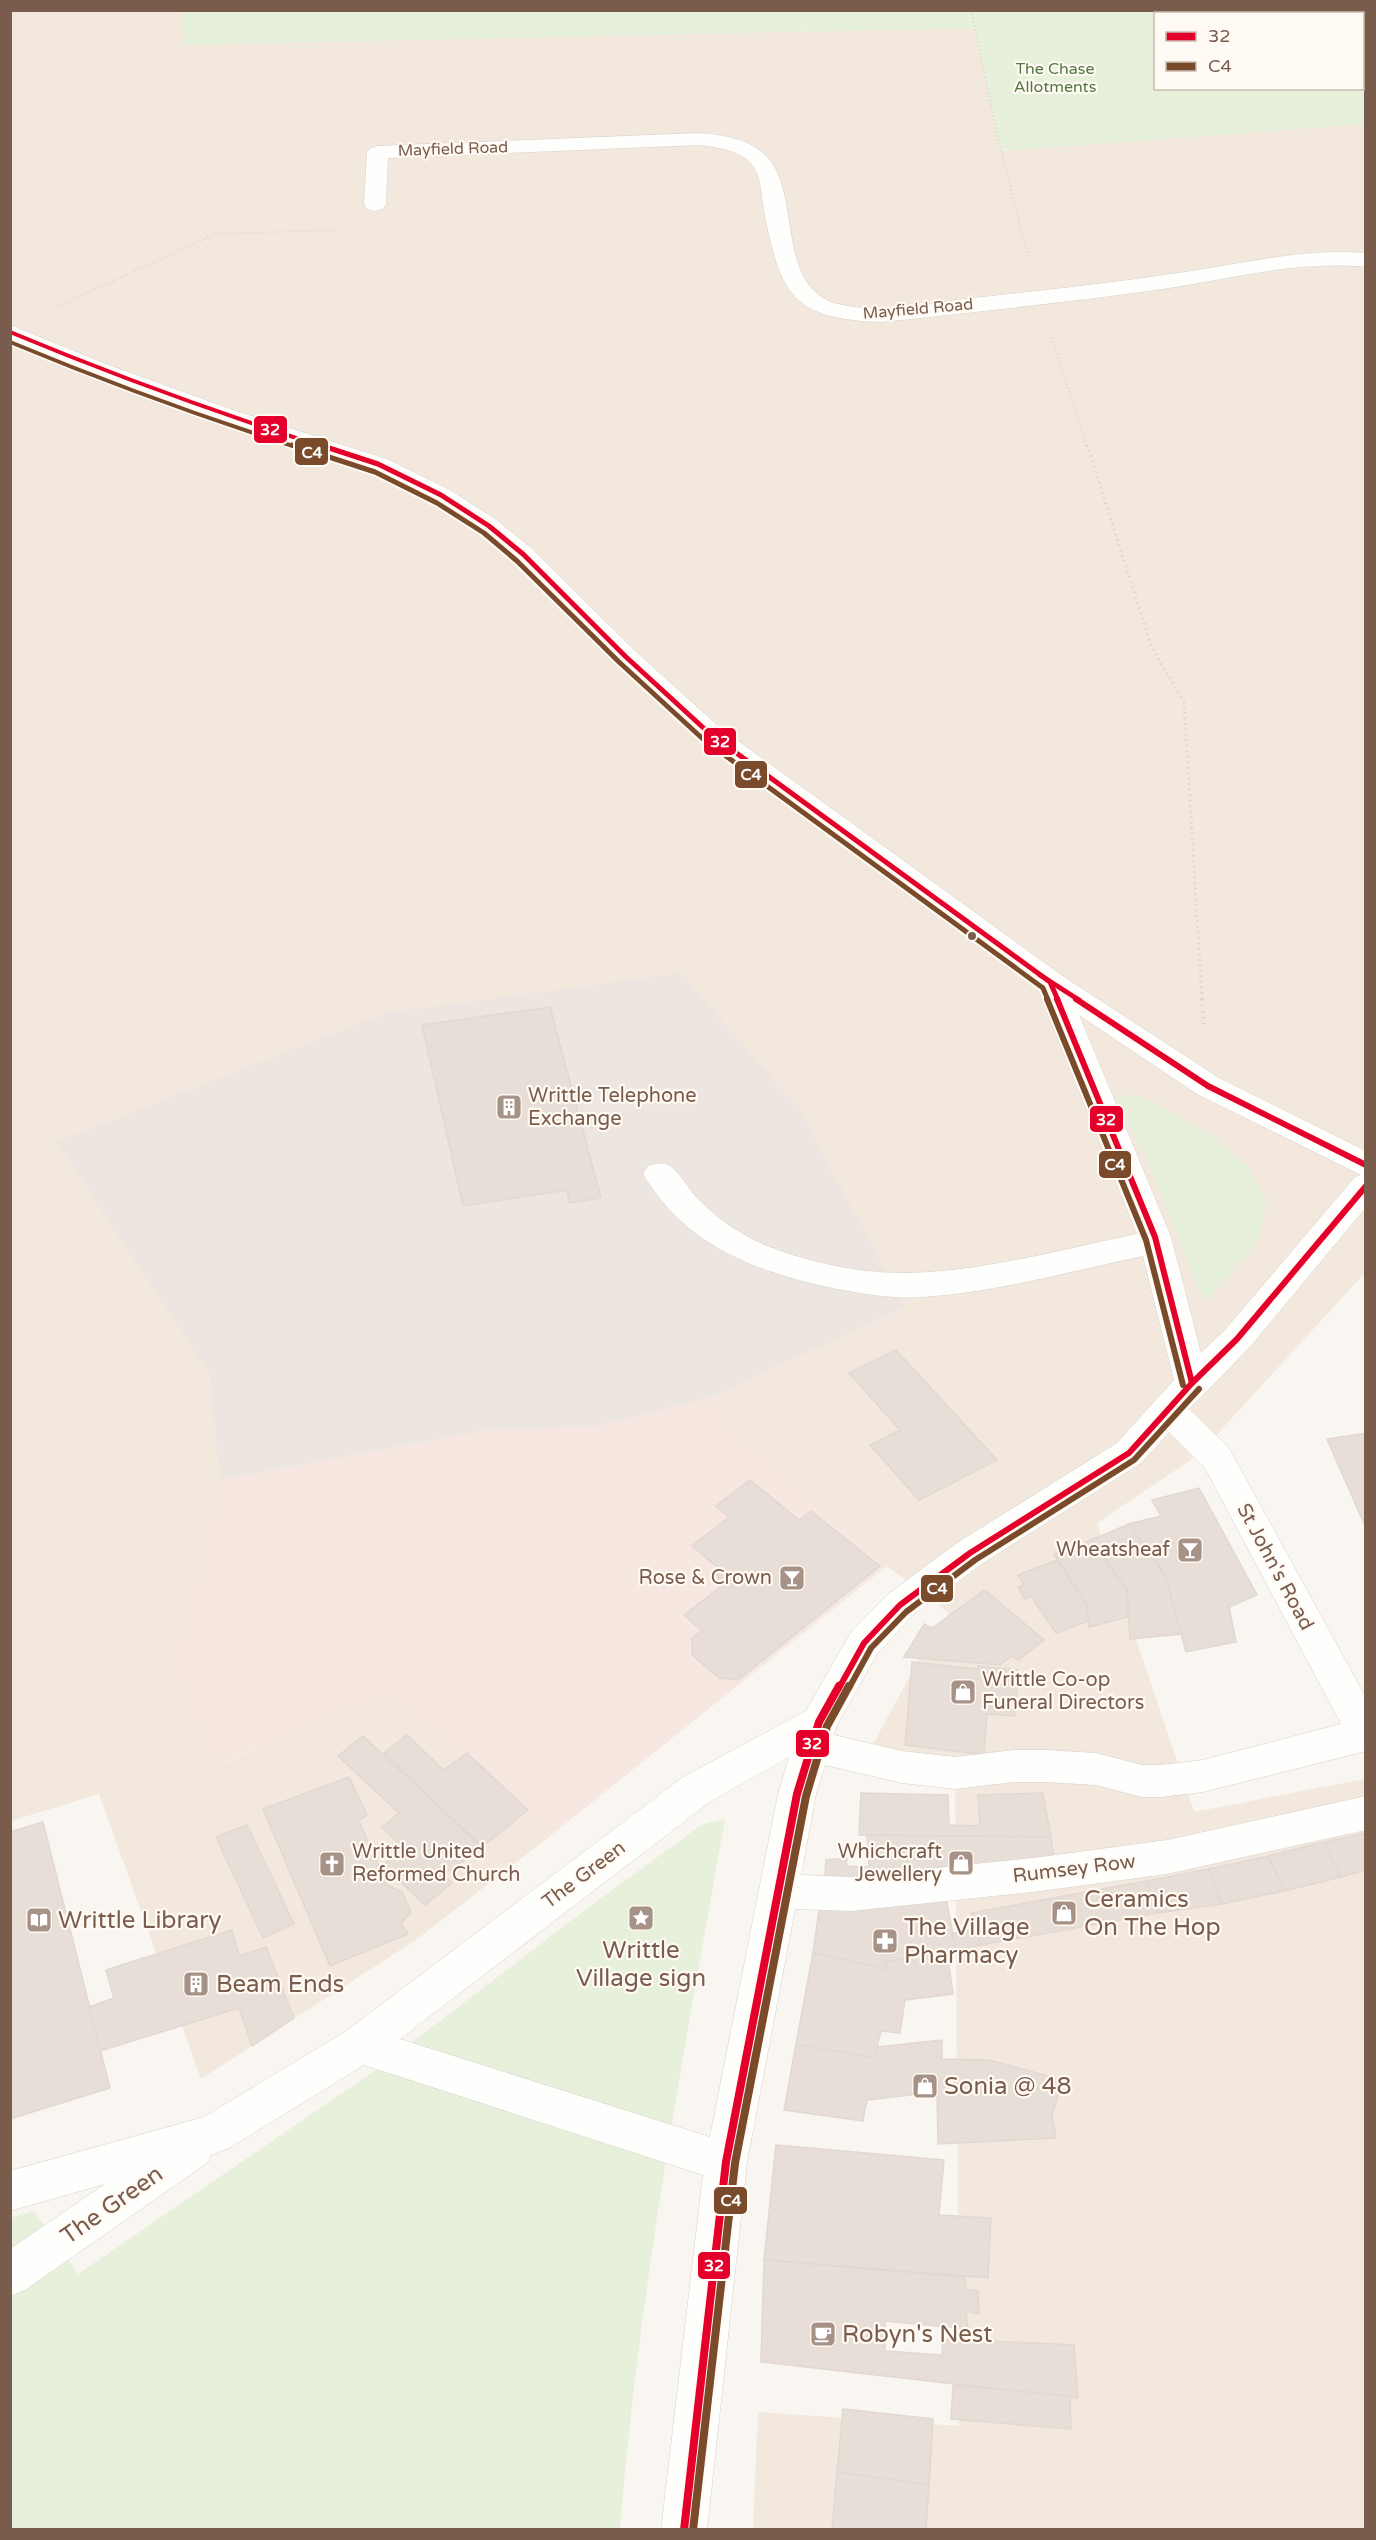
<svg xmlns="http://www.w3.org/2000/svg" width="1376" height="2540" font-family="'Varela Round',sans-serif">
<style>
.residential{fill:#f2e8de}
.commercial{fill:#f6e8e1}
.industrial{fill:#ede5e0}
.green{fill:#e7f0db;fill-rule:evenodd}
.building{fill:#e6ded7;stroke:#e2d8d2;stroke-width:1.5}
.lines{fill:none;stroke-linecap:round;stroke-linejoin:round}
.minor-casing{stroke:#d7d1cb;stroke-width:1}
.path-far2{stroke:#dcd5d0;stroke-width:2;stroke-dasharray:1 3;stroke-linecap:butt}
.path-far1{stroke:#dcd5d0;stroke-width:3;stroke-dasharray:1.5 4;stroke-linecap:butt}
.path{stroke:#dcd5d0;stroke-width:4;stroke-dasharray:1.5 4.5;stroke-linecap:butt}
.minor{fill:#fefefd;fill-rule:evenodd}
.bus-1-far3-casing{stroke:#fffaf3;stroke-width:7}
.bus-1-far2-casing{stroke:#fffaf3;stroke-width:9}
.bus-1-far1-casing{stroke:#fffaf3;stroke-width:10}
.bus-1-casing{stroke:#fffaf3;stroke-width:12}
.bus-2-far3-casing{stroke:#fffaf3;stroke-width:7}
.bus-2-far2-casing{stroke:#fffaf3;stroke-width:9}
.bus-2-far1-casing{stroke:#fffaf3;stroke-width:10}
.bus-2-casing{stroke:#fffaf3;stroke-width:12}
.bus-1-far3{stroke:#e4002b;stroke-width:4}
.bus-1-far2{stroke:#e4002b;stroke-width:5}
.bus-1-far1{stroke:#e4002b;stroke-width:6}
.bus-1{stroke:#e4002b;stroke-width:8}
.bus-2-far3{stroke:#7a4b2a;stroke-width:4}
.bus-2-far2{stroke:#7a4b2a;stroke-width:5}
.bus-2-far1{stroke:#7a4b2a;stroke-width:6}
.bus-2{stroke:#7a4b2a;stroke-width:8}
.bus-dot{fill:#7a5c4d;stroke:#fffaf3;stroke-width:2}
.labels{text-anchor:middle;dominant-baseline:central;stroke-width:4.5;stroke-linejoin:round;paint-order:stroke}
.far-park-label{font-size:16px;fill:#537a41;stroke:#fffaf3}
.far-street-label{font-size:16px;fill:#7a5c4d;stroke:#fffaf3}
.poi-label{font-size:20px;fill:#7a5c4d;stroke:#fffaf3;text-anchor:start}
.street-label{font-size:20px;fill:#7a5c4d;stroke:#fffaf3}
.near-poi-label{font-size:24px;fill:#7a5c4d;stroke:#fffaf3;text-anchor:start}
.near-street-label{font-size:24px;fill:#7a5c4d;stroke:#fffaf3}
.line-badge{stroke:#fffaf3;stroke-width:2}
.badge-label{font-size:16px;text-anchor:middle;font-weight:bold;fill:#fff}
</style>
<rect width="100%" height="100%" fill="#f9f5f0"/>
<!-- residential -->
<path class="residential" d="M11,11H181L185,45L974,28L1002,151L1365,124V1276L1361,1277L1198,1455L1097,1523L1194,1812L1365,1779V2529H753L758,2412L959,2426L955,1758L872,1746L923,1652L949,1613L887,1566L721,1419L716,1395L905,1308L56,1142L210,1373L220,1480L169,1669L217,1766L386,1694L457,1751L550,1836L417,1939L201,2079L99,1794L11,1821Z"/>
<!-- commercial -->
<path class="commercial" d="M716,1395L722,1419L887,1566L550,1836L457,1751L386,1694L216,1766L169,1669L220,1480L487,1430L593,1427Z"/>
<!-- industrial -->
<path class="industrial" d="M681,973L800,1110L905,1308L716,1395L636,1417L593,1427L487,1430L220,1480L209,1373L56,1142L386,1013Z"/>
<!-- green -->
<g class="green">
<path d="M181,11H1365V124L1001,151L974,28L184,45ZM1156,14H1362V88H1156Z"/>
<path d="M1128,1095L1140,1096L1161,1106L1214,1137L1249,1168L1266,1200L1264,1219L1253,1250L1204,1302L1147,1159L1115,1098Z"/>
<path d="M725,1819C683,2055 639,2291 620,2529H11L10,2218L34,2211L78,2274L373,2072L588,1908L701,1825Z"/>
</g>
<!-- building -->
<g class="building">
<path d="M550,1007L601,1198L569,1203L567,1190L463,1206L422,1025Z"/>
<path d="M896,1350L997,1460L919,1500L870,1445L900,1430L849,1373Z"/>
<path d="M1366,1433V1528L1327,1439Z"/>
<path d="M750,1480L799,1520L811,1511L880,1566L738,1680L719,1678L692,1655V1638L702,1631L684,1615L719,1588L717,1567L692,1546L729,1517L716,1506Z"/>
<path d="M1199,1488L1257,1595L1229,1607L1236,1642L1186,1652L1165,1575L1129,1524L1161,1516L1152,1500Z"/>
<path d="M1129,1524L1165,1575L1181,1634L1130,1639L1127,1590L1091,1540Z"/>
<path d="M1091,1540L1127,1590L1128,1617L1089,1627L1087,1605L1054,1554Z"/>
<path d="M1057,1560L1087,1605L1088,1621L1056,1633L1031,1596L1025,1599L1018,1587L1024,1585L1018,1575Z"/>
<path d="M985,1590L1044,1640L1018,1660L1011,1656L1000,1665L904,1657L924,1624L932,1628Z"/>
<path d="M912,1662L978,1669V1666L1018,1670L1015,1716L987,1714L984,1755L905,1745Z"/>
<path d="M407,1735L444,1770L467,1753L528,1810L482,1847L384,1753Z"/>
<path d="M363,1736L482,1847L444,1875L452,1883L425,1905L383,1865L404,1848L382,1827L399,1813L338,1756Z"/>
<path d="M349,1777L367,1815L359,1821L387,1885L402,1892L411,1912L401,1923L408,1934L330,1966L263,1809Z"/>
<path d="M861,1793L948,1795L949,1825L980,1826L978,1795L1043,1793L1051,1837L859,1835Z"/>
<path d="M43,1822L110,2088L10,2119V1832Z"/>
<path d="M247,1825L294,1924L263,1938L216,1837Z"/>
<path d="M1366,1833V1870L1341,1877L1324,1842Z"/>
<path d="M867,1835L1051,1837L1055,1869L824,1889L826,1860L847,1858L846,1866L869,1867Z"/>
<path d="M1324,1842L1341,1877L1284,1891L1268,1856Z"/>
<path d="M1268,1856L1284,1891L1222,1904L1209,1869Z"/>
<path d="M1209,1869L1222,1904L1158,1913L1146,1881Z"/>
<path d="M1146,1881L1158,1913L981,1945L971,1913Z"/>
<path d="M946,1898L956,1950L886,1962V1969L813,1953L820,1903Z"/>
<path d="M976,1929L981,1945L956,1950L952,1933Z"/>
<path d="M232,1930L239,1956L266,1947L294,2018L252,2046L239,2008L100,2051L89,2007L114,1998L106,1970Z"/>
<path d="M947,1951L953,1994L905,2000L900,2033L881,2031L874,2058L796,2044L813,1953L886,1969V1962Z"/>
<path d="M942,2040V2059L989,2060L1063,2080L1052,2115L1056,2138L938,2144L937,2092L867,2100L863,2121L784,2110L796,2044L874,2058L877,2047Z"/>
<path d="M776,2145L944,2160L939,2215L991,2218L988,2278L764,2260Z"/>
<path d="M764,2260L965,2277L966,2289L978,2291L979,2314L966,2311L968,2329L885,2321V2351L942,2355L943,2339L1074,2345L1078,2398L761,2362Z"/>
<path d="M953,2385L1070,2396L1071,2429L951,2419Z"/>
<path d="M843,2409L933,2419L929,2485L837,2472Z"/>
<path d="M837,2472L929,2485L926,2530H832Z"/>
</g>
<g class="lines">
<defs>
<g id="minor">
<path d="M699,133C721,135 746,138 763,153C805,188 771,291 842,305C882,313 924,304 964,299C1038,291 1112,283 1185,272C1246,263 1304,248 1366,253V267C1297,260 1230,279 1163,289C1069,302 976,312 882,322C796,319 781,298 765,216C762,202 762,183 756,171C747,151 717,147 699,145L388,158L386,204L383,209L375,211L367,209L364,204L367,152L371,148L378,146Z"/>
<path d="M10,325L106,364L236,411L387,459L450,490L498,521L532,549L634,650L719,727L1061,975L1219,1078L1366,1151V1207L1249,1348L1189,1409L1229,1448L1366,1698V1751L1203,1792L1161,1797H1142L1096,1785L1046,1782H1014L955,1789L902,1783L825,1765L816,1794L801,1875L851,1877L1041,1857L1167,1840L1366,1796V1830L1167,1874L1041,1891L851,1911L795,1909L747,2162L707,2530H661L703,2175L364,2065L229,2148L211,2155L207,2163L25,2290L10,2296V2249L105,2184L10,2211V2171L204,2117L345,2032L683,1777L806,1711L851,1632L887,1595L957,1543L1117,1443L1174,1380L1143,1256C1071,1271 997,1292 923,1297C889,1299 856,1293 823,1286C749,1269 684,1243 643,1174L648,1166C655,1164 662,1161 670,1166C679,1172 688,1188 696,1197C718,1220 745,1238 775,1249C816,1264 865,1274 909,1273C984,1271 1064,1249 1137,1234L1037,987L699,739L616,662L514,559L480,531L432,500L369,469L220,421L90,374L10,341ZM1079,1015L1197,1094L1361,1175L1355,1177L1225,1330L1201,1353L1171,1237ZM1169,1432L1205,1468L1341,1724L1203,1760L1161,1765H1142L1096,1753L1046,1750H1014L955,1757L902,1751L834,1735L837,1725L877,1654L913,1615L983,1563L1141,1463ZM789,1757L778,1794L710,2137L400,2039L711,1801Z"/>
</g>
</defs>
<!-- minor casing -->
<use href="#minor" class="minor-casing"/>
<!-- path-far2 -->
<g class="path-far2">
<path d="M971,10L1001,151L1029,259"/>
<path d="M58,306L215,234L341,230"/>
<path d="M1052,338L1087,447"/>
</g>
<!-- path-far1 -->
<path class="path-far1" d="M1087,445L1152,648L1184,702L1202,1000"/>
<!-- path -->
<path class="path" d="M1202,999L1204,1028"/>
<!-- minor -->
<use href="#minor" class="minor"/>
<defs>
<path id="bus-1-far3" d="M10,332C113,375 218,413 324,447"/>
<g id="bus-1-far2">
<path d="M320,445L378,464L441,495L489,526L523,554L625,656L709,733L1050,982L1058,1000"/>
<path d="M1040,975L1079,1000"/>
</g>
<g id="bus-1-far1">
<path d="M1057,999L1155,1237L1192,1383"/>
<path d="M1076,999L1208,1086L1366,1165"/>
<path d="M839,1688L864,1643L900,1605L970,1553L1129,1453L1192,1383L1237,1339L1366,1186"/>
</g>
<path id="bus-1" d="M684,2530L726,2162L797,1794L819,1722L839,1686"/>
<path id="bus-2-far3" d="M10,342C104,381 199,416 296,447"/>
<path id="bus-2-far2" d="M292,445L375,472L437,503L484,533L517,561L619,662L704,740L1043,988L1048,1000"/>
<g id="bus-2-far1">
<path d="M1047,999L1146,1240L1183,1385"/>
<path d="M849,1688L871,1648L906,1612L975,1560L1134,1460L1199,1389"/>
</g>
<path id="bus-2" d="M693,2530L735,2163L806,1796L827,1726L849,1686"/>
</defs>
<!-- bus-1-far3 casing -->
<use href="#bus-1-far3" class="bus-1-far3-casing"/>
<!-- bus-1-far2 casing -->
<use href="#bus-1-far2" class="bus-1-far2-casing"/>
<!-- bus-1-far1 casing -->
<use href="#bus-1-far1" class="bus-1-far1-casing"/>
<!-- bus-1 casing -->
<use href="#bus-1" class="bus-1-casing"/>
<!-- bus-2-far3 casing -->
<use href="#bus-2-far3" class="bus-2-far3-casing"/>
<!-- bus-2-far2 casing -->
<use href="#bus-2-far2" class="bus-2-far2-casing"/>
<!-- bus-2-far1 casing -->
<use href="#bus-2-far1" class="bus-2-far1-casing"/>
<!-- bus-2 casing -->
<use href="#bus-2" class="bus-2-casing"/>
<!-- bus-1-far3 -->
<use href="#bus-1-far3" class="bus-1-far3"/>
<!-- bus-1-far2 -->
<use href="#bus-1-far2" class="bus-1-far2"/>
<!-- bus-1-far1 -->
<use href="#bus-1-far1" class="bus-1-far1"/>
<!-- bus-1 -->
<use href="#bus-1" class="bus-1"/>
<!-- bus-2-far3 -->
<use href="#bus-2-far3" class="bus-2-far3"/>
<!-- bus-2-far2 -->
<use href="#bus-2-far2" class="bus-2-far2"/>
<!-- bus-2-far1 -->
<use href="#bus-2-far1" class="bus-2-far1"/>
<!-- bus-2 -->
<use href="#bus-2" class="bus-2"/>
</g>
<!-- icons -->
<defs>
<symbol id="building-square" viewBox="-11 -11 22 22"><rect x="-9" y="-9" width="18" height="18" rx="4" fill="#a69286" stroke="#fffaf3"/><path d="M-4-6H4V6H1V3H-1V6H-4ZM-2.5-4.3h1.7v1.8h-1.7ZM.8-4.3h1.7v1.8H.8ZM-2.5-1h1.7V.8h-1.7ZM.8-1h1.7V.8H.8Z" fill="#fff"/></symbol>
<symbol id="bar-square" viewBox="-11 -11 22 22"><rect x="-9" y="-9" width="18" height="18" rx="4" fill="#a69286" stroke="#fffaf3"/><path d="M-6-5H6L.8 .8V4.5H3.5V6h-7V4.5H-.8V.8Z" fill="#fff"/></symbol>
<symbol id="shop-square" viewBox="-11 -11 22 22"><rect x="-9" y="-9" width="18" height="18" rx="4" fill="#a69286" stroke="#fffaf3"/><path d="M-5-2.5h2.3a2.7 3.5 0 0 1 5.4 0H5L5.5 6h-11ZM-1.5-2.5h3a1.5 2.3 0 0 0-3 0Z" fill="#fff"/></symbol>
<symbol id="church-square" viewBox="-11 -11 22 22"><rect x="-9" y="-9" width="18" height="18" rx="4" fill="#a69286" stroke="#fffaf3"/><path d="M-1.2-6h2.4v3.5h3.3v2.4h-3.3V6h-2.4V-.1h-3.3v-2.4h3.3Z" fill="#fff"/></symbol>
<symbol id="sight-square" viewBox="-11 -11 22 22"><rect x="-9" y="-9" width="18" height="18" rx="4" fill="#a69286" stroke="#fffaf3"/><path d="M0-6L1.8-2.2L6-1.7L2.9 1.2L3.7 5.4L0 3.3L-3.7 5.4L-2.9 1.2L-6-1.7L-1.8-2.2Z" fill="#fff"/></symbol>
<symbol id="library-square" viewBox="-11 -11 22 22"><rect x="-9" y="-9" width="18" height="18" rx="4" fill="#a69286" stroke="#fffaf3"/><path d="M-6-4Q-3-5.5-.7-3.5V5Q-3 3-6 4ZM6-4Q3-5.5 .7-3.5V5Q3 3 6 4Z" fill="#fff"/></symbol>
<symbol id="pharmacy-square" viewBox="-11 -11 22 22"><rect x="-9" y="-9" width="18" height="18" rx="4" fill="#a69286" stroke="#fffaf3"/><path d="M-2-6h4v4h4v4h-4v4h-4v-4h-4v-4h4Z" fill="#fff"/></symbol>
<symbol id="cafe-square" viewBox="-11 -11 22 22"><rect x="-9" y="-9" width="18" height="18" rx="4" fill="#a69286" stroke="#fffaf3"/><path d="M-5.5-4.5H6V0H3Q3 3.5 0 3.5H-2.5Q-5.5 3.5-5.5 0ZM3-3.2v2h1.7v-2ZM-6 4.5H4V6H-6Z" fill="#fff"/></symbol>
</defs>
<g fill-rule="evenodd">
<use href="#building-square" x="494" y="1092" width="30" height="30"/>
<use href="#bar-square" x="1175" y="1535" width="30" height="30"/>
<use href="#bar-square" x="777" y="1563" width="30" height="30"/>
<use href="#shop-square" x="948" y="1677" width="30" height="30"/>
<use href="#shop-square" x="946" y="1848" width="30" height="30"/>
<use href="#church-square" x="317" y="1849" width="30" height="30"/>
<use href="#shop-square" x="1049" y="1898" width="30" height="30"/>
<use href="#sight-square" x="626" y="1903" width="30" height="30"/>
<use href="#library-square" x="24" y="1905" width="30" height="30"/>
<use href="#pharmacy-square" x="870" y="1926" width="30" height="30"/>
<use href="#building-square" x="181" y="1969" width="30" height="30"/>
<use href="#shop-square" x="910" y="2071" width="30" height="30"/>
<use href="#cafe-square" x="808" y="2319" width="30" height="30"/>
</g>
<!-- markers -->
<circle class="bus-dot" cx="972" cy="936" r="5"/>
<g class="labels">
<!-- far-park labels -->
<g class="far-park-label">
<text x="1055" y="69">The Chase<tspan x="1055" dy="18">Allotments</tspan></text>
</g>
<!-- far-street labels -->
<g class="far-street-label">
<text transform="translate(453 149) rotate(-2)">Mayfield Road</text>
<text transform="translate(918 309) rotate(-5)">Mayfield Road</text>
</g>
<!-- poi labels -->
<g class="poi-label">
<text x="528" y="1096">Writtle Telephone<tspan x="528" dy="23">Exchange</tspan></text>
<text x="1170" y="1550" text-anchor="end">Wheatsheaf</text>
<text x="772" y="1578" text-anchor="end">Rose &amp; Crown</text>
<text x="982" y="1680">Writtle Co-op<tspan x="982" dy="23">Funeral Directors</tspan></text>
<text x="352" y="1852">Writtle United<tspan x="352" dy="23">Reformed Church</tspan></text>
<text x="942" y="1852" text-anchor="end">Whichcraft<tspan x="942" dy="23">Jewellery</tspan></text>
</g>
<!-- street labels -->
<g class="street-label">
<text transform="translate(1275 1567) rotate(62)">St John's Road</text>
<text transform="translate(1074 1869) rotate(-7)">Rumsey Row</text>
<text transform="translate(584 1875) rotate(-37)">The Green</text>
</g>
<!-- near-poi labels -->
<g class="near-poi-label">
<text x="1084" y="1899">Ceramics<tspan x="1084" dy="28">On The Hop</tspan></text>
<text x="58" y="1920">Writtle Library</text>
<text x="904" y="1927">The Village<tspan x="904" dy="28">Pharmacy</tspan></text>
<text x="641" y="1950" text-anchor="middle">Writtle<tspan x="641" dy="28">Village sign</tspan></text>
<text x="216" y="1984">Beam Ends</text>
<text x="944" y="2086">Sonia @ 48</text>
<text x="842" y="2334">Robyn's Nest</text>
</g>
<!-- near-street labels -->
<g class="near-street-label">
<text transform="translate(112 2205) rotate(-35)">The Green</text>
</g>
</g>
<g class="line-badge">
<rect x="253" y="415" width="35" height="29" rx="6" fill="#e4002b"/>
<rect x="294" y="437" width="35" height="29" rx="6" fill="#7a4b2a"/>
<rect x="703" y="727" width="34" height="29" rx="6" fill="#e4002b"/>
<rect x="734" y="760" width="34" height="29" rx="6" fill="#7a4b2a"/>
<rect x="1089" y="1105" width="35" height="28" rx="6" fill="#e4002b"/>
<rect x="1098" y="1150" width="34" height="29" rx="6" fill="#7a4b2a"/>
<rect x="920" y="1574" width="34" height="29" rx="6" fill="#7a4b2a"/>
<rect x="795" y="1729" width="35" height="29" rx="6" fill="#e4002b"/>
<rect x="713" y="2186" width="35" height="29" rx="6" fill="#7a4b2a"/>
<rect x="697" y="2251" width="34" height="29" rx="6" fill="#e4002b"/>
</g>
<g class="badge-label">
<text x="270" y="435">32</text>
<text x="312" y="458">C4</text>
<text x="720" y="747">32</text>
<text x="751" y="780">C4</text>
<text x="1106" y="1125">32</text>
<text x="1115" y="1170">C4</text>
<text x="937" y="1594">C4</text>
<text x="812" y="1749">32</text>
<text x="731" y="2206">C4</text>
<text x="714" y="2271">32</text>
</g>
<!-- border -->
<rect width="1376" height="2540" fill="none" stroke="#7a5c4d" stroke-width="24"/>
<!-- legend -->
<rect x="1154" y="12" width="210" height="78" fill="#fffaf3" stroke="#cabbb1" stroke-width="1.5"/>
<rect x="1166" y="32" width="30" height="9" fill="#e4002b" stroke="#cabbb1" stroke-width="1.5"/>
<text x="1208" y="42" font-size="18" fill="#7a5c4d">32</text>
<rect x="1166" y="62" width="30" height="9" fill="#7a4b2a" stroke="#cabbb1" stroke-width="1.5"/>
<text x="1208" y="72" font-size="18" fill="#7a5c4d">C4</text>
</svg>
